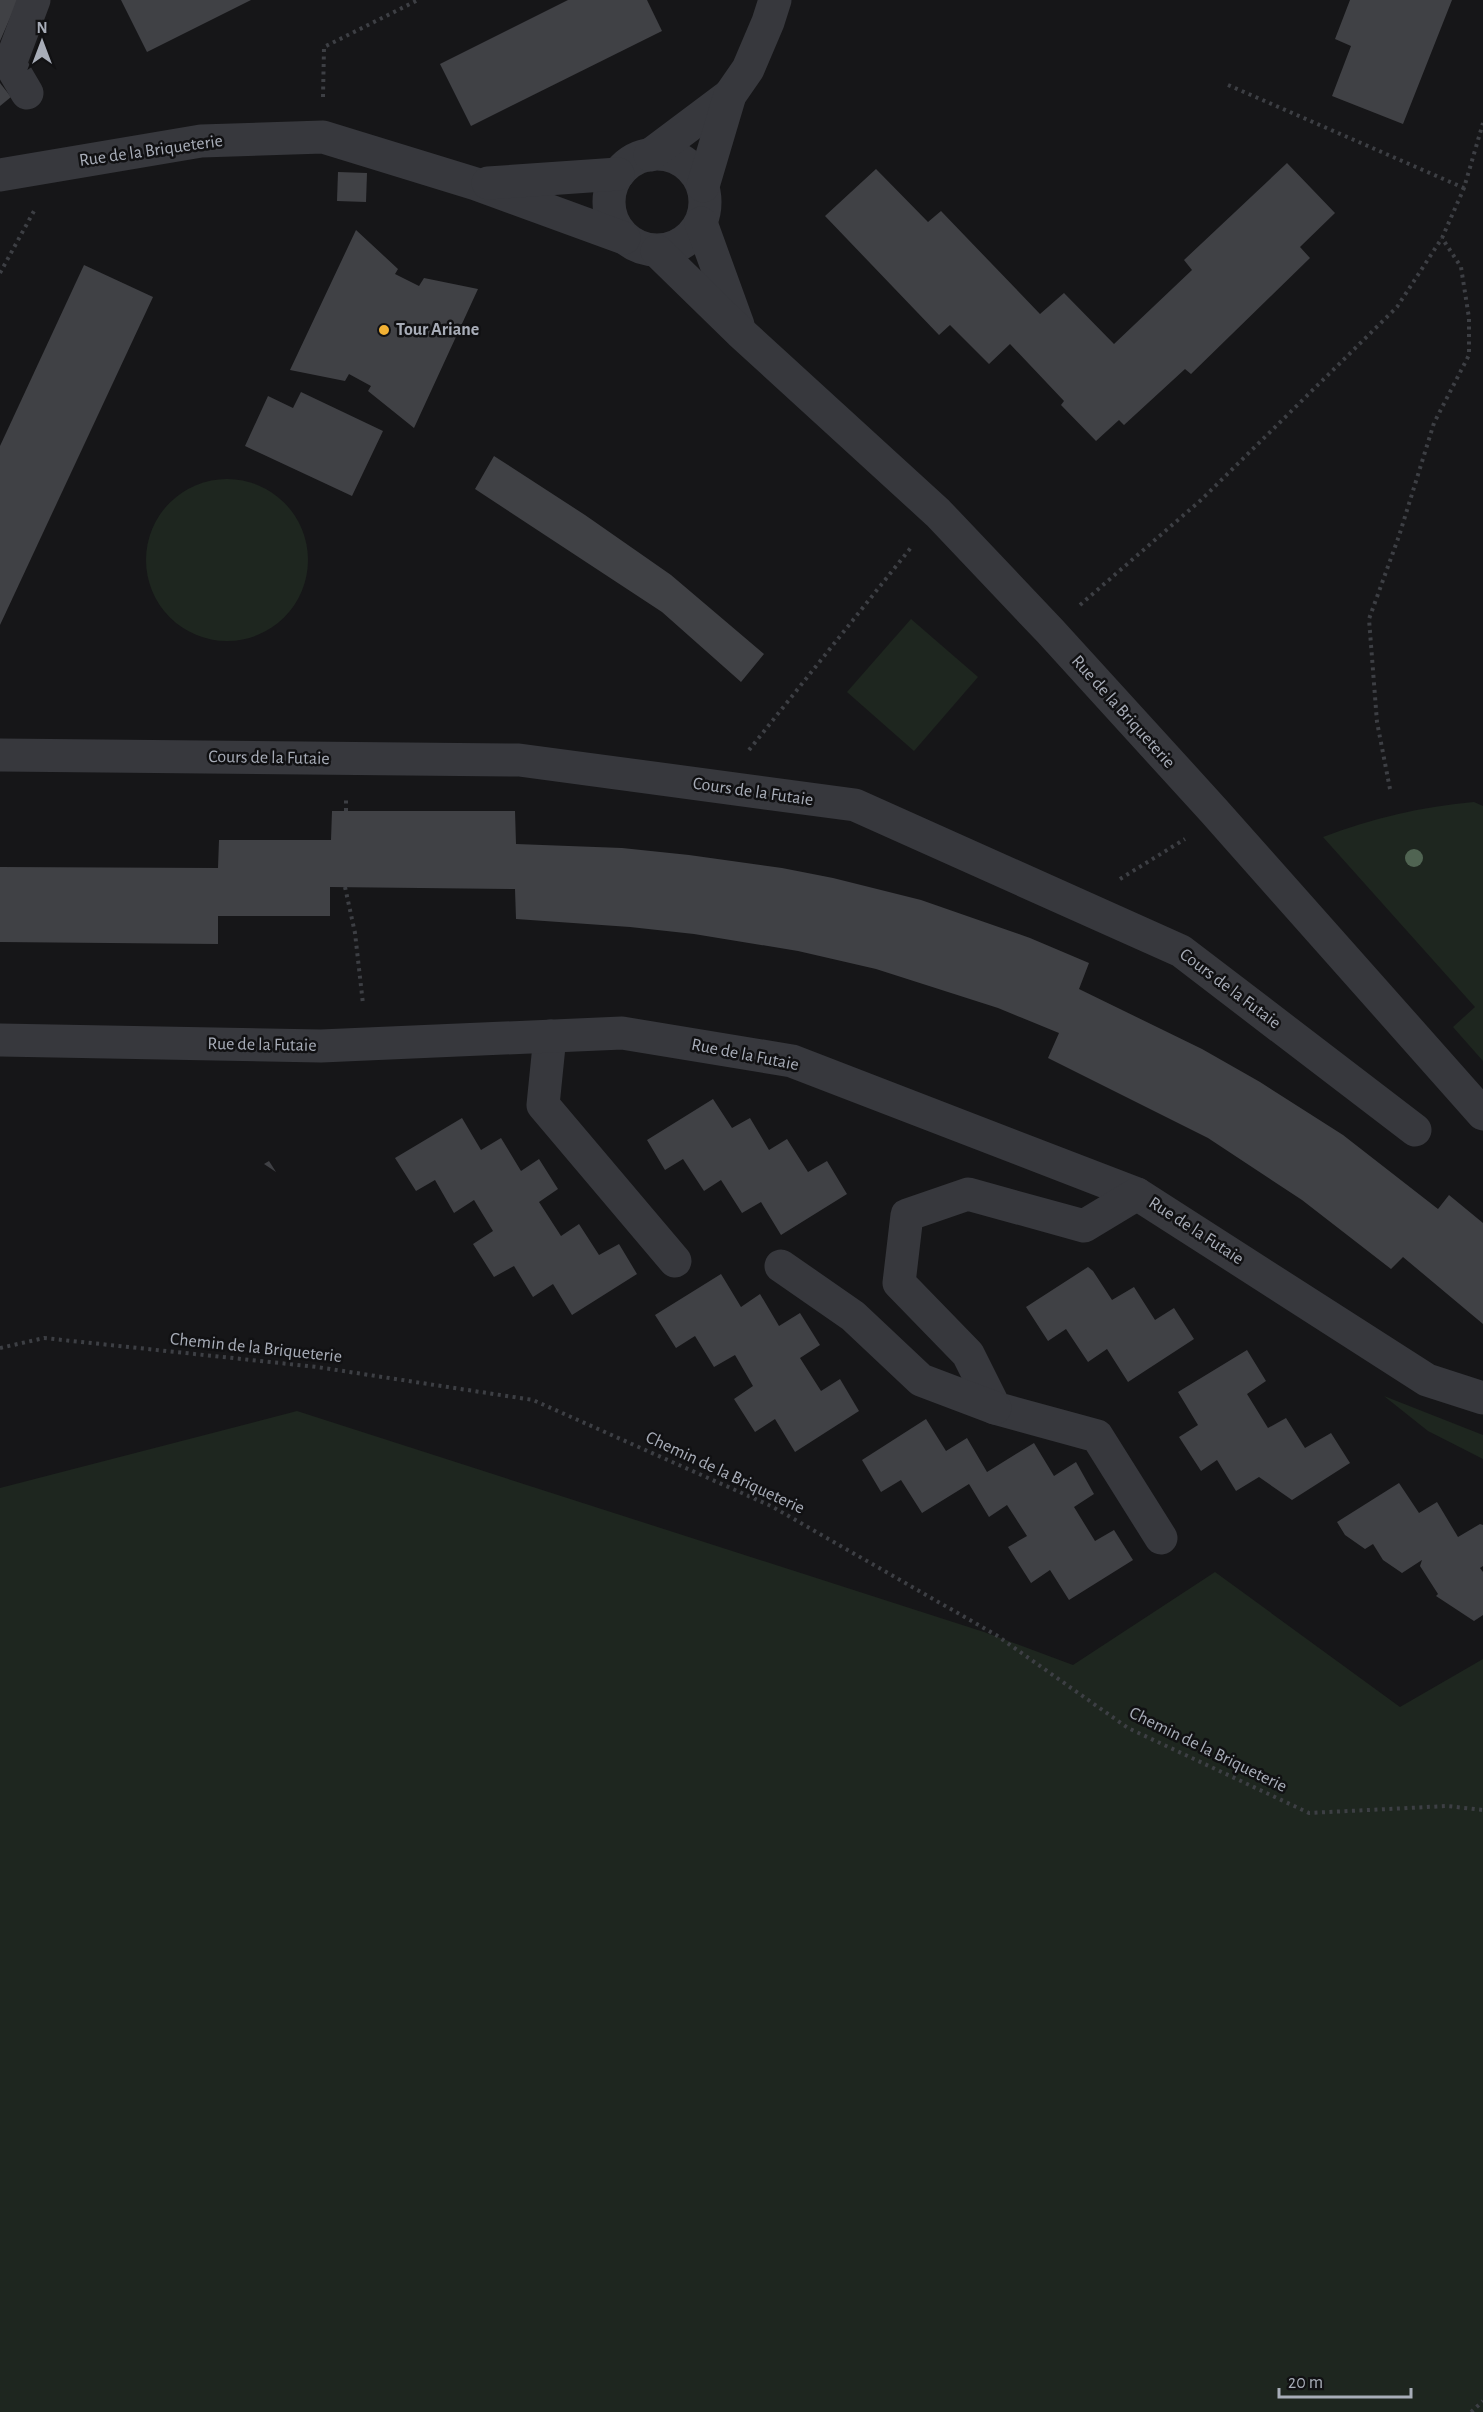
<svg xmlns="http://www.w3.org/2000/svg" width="1483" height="2412" font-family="'Alegreya Sans',sans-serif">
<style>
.green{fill:#1e261f}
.building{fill:#404145}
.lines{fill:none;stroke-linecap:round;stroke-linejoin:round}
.path{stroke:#3d3f44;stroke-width:4;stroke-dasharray:3 4.5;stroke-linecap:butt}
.minor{stroke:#37383d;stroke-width:33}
.tree{fill:#506452}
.poi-dot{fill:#f2b134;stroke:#111113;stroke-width:2}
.labels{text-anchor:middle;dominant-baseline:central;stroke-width:5;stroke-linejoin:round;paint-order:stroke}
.street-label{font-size:18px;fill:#a8adb8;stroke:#111113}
.poi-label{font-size:18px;font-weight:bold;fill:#a8adb8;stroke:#111113;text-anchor:start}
</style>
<rect width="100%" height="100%" fill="#161618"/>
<!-- green -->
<g class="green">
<circle cx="227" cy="560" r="81"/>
<path d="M911,619L978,677L914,751L847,692Z"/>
<path d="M1474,802L1483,806V1061L1453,1027L1475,1007L1323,837C1370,819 1424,806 1474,802Z"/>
<path d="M1384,1396L1483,1435V1459L1428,1431Z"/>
<path d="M297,1411L984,1632L1073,1665L1215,1572L1400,1707L1483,1659V2412H0V1488Z"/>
</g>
<!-- building -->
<g class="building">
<path d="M0,0H18L0,41Z"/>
<path d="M121,0H251L147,52Z"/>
<path d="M568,0H647L662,31L471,126L440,64Z"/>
<path d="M1350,0H1452L1403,124L1332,96L1351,46L1335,39Z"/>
<path d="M0,83L11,97L0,106Z"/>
<path d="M1287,163L1335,213L1300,247L1310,258L1191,374L1185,369L1124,425L1119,420L1096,441L1061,405L1064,401L1010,344L989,364L950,325L939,335L825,216L876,169L928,222L941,211L1040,314L1064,293L1114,344L1192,270L1184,260Z"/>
<path d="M338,172L367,173L366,202L337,201Z"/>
<path d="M356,230L398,269L395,274L419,286L424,278L478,289L414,428L368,391L371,386L349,374L345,381L290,370Z"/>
<path d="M84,265L153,297L0,625V446Z"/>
<path d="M301,392L383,431L352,496L245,446L268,396L293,408Z"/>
<path d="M494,456L585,515L671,575L764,654L741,682L662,612L475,489Z"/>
<path d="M332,811H515L516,844L622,848L689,855L782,868L833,878L921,900L1030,938L1089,963L1079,989L1202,1049L1260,1082L1343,1135L1438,1209L1449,1195L1483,1223V1324L1403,1257L1391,1269L1302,1200L1208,1138L1048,1058L1059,1033L998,1008L876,969L798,951L694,934L630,927L516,919L515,889L330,887V916H218V944L0,942V867L218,868L219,840H331Z"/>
<path d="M713,1099L732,1128L750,1118L769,1150L787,1139L808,1172L827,1161L847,1194L781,1235L761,1202L742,1213L721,1180L704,1191L683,1159L665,1170L647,1140Z"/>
<path d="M462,1118L481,1150L501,1138L521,1171L539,1159L558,1189L539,1202L561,1236L579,1224L599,1255L619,1244L637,1274L572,1315L553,1284L533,1297L514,1266L494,1277L473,1244L493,1231L474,1200L454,1213L435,1180L416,1191L395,1158Z"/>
<path d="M269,1161L276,1172L264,1164Z"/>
<path d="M1088,1267L1093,1271L1112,1300L1134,1287L1155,1320L1174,1308L1194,1339L1128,1382L1107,1349L1088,1362L1066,1329L1048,1341L1026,1307Z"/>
<path d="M721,1274L741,1307L760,1294L779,1326L800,1313L820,1345L800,1358L821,1391L840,1379L859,1411L795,1452L775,1419L755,1432L734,1399L753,1386L735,1355L714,1367L695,1336L676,1348L655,1315Z"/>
<path d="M1247,1350L1266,1381L1247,1394L1268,1428L1286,1418L1305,1448L1331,1433L1350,1463L1292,1500L1259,1477L1236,1491L1217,1460L1201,1471L1179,1437L1198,1425L1178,1392Z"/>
<path d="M926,1419L946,1451L967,1438L987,1472L1034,1443L1054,1476L1076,1462L1094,1494L1074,1507L1095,1541L1114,1530L1133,1560L1069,1600L1050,1570L1031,1583L1008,1547L1027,1536L1007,1505L989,1517L969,1484L922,1513L901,1480L881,1492L862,1460Z"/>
<path d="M1399,1483L1419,1513L1437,1502L1458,1537L1480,1524L1483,1525V1566L1480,1568L1483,1572V1615L1474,1621L1436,1596L1438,1594L1420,1566L1422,1560L1402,1573L1383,1560L1373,1544L1365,1549L1345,1535L1337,1522Z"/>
</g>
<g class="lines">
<!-- path -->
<g class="path">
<path d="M1228,85L1464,188"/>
<path d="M323,97L324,47L418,0"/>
<path d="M0,273L34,211"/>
<path d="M1080,605L1201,500L1397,307L1442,238L1464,188L1483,123"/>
<path d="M749,750L913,545"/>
<path d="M1390,789L1377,722L1369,619L1399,536L1434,423L1469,355V318L1461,267L1442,238"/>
<path d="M346,811V798"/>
<path d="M1120,879L1185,839"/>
<path d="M345,887L355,933L363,1004"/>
<path d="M0,1348L44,1338L317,1367L533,1400L771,1506L996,1635L1128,1728L1309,1813L1447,1806L1483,1810"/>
<path d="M1471,2412L1483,2401"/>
</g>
<!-- minor -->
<g class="minor">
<path d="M27,93L10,64L34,0"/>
<circle cx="657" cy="202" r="48"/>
<path d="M650,155L730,95"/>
<path d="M0,175L201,141L323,137L476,184L624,238"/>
<path d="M488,183L618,174"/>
<path d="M703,186L730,95L748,69L768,22L775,0"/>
<path d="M701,223L738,325"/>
<path d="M657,251L740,332L938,513L1050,631L1214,811L1483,1114"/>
<path d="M0,755L519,760L855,805L1181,951L1415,1130"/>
<path d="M550,1036L543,1105L675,1261"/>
<path d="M0,1040L321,1046L622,1033L792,1061L1137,1194L1427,1380L1483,1398"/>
<path d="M1137,1194L1084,1226L968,1194L907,1215L899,1283L968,1354L995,1408L1097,1436L1161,1538"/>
<path d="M781,1266L853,1316L921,1380L995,1408"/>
</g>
</g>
<!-- trees -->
<circle class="tree" cx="1414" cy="858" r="9"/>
<!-- markers -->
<circle class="poi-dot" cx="384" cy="330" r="6"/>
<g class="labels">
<!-- street labels -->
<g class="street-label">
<text transform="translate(151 151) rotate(-8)">Rue de la Briqueterie</text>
<text transform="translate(1123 712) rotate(48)">Rue de la Briqueterie</text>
<text transform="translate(269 758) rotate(1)">Cours de la Futaie</text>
<text transform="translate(753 792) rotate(8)">Cours de la Futaie</text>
<text transform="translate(1230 989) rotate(37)">Cours de la Futaie</text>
<text transform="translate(262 1045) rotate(1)">Rue de la Futaie</text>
<text transform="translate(745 1055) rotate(11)">Rue de la Futaie</text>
<text transform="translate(1196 1231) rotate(33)">Rue de la Futaie</text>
<text transform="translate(256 1348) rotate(6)">Chemin de la Briqueterie</text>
<text transform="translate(725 1473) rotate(25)">Chemin de la Briqueterie</text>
<text transform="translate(1208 1750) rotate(26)">Chemin de la Briqueterie</text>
</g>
<!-- poi labels -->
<g class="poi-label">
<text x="396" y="330">Tour Ariane</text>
</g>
</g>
<!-- north arrow -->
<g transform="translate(42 42)" stroke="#111113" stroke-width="4.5" paint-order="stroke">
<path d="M0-4.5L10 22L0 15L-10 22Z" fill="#a8adb8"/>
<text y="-9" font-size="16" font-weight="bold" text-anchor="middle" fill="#a8adb8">N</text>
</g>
<!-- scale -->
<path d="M1279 2388v9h132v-9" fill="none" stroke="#a8adb8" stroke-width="3"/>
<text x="1288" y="2388" font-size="18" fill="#a8adb8" stroke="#111113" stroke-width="4.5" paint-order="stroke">20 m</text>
</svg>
